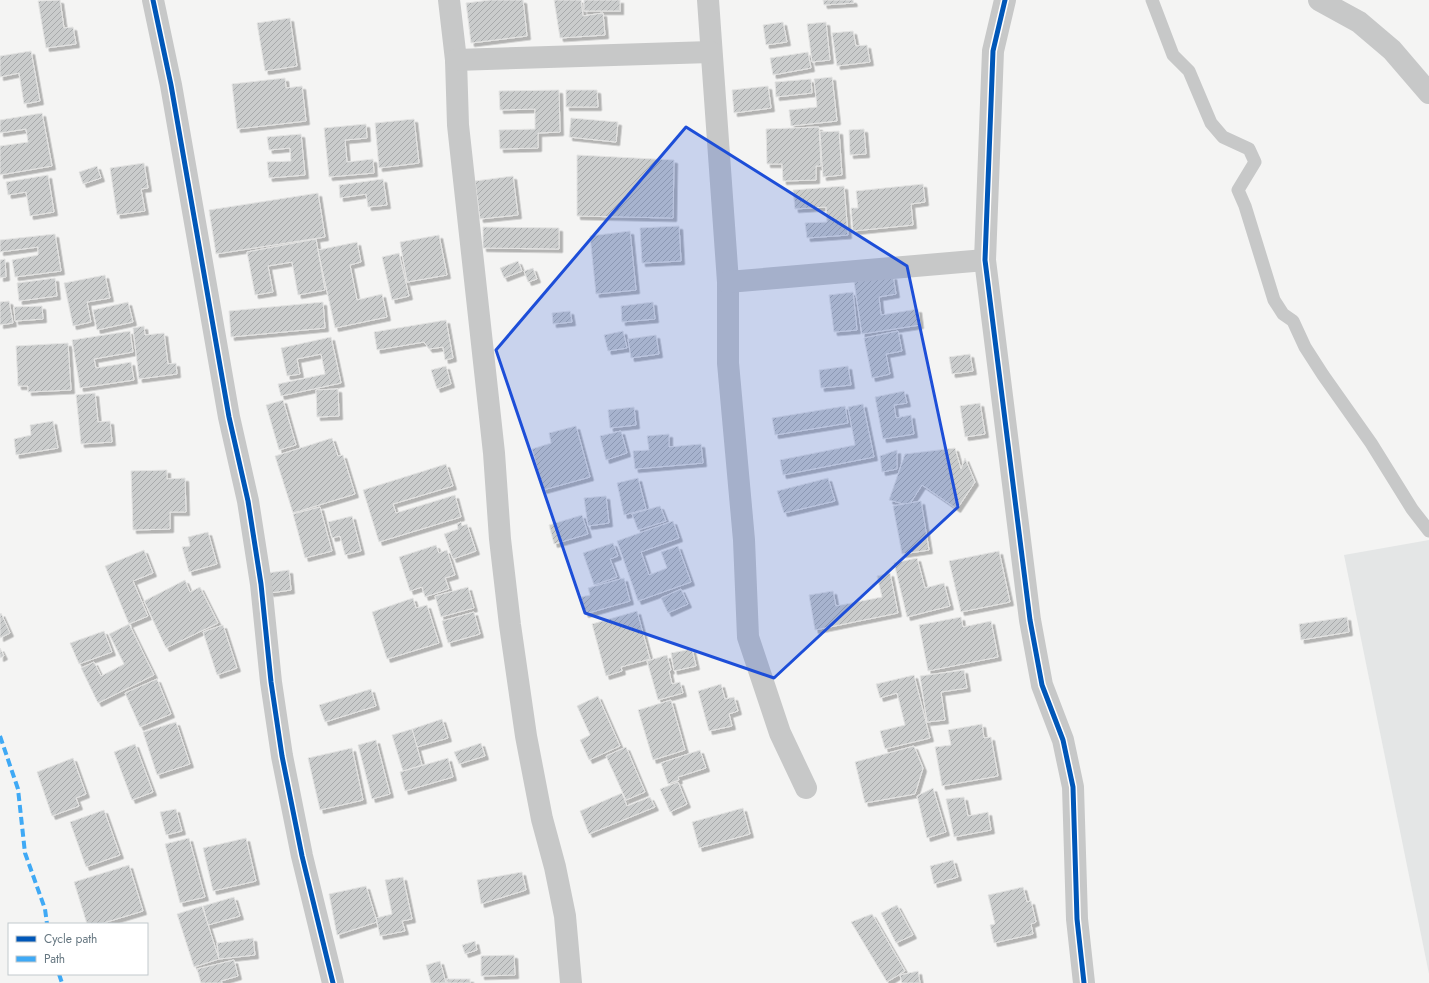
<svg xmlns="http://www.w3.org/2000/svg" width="1429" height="983" font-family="Jost,sans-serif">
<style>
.built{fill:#e4e6e6}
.building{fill:url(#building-hatch);stroke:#e4e4e3;filter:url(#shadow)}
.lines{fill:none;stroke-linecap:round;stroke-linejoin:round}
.lane{stroke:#c7c8c8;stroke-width:13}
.street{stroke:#c7c8c8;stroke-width:22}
.quiet{stroke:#3fa9f5;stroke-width:4;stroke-dasharray:8 4;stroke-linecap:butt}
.cycleway-casing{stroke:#fff;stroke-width:8}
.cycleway{stroke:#0057b8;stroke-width:5}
.marked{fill:#1d4ed8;fill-opacity:0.2;stroke:#1d4ed8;stroke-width:3;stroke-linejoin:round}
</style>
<defs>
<pattern id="building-hatch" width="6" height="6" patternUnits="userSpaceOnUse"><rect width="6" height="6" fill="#cacccc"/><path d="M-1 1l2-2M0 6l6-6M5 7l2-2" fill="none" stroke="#a8aaab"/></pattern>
<filter id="shadow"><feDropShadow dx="3.5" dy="3.5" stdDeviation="0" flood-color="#0004"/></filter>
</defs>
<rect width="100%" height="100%" fill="#f4f4f3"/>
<!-- built -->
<path class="built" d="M1429,540V974L1344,555Z"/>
<!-- building -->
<g class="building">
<path d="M60,0L64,28L73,27L76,44L46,48L38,1Z"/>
<path d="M490,0H523L527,36L471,43L466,3Z"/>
<path d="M554,0H581L583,16L603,13L605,35L560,38Z"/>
<rect x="584" y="0" width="36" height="11"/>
<path d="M823,0H853L854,3L824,5Z"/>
<path d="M290,18L297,66L265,71L257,23Z"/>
<path d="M783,22L787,42L766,45L763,25Z"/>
<path d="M826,22L830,60L812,62L807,24Z"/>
<path d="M853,31L856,46L867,45L870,62L837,66L832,33Z"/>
<path d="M31,51L40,101L24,104L19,73L0,77V56Z"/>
<path d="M808,52L811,68L773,75L770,58Z"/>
<path d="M832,77L837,121L791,126L789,110L817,107L814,79Z"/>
<path d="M285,78L286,88L302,86L306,121L237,129L232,84Z"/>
<path d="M811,79L812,93L776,97L775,82Z"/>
<path d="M768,86L771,108L734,113L732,90Z"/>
<path d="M559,90L560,132L538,133V148L500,149L499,130L535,129V109L500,110L499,91Z"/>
<path d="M566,90H597L598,107H566Z"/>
<path d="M42,113L52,166L0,175V146L28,142L26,129L0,133V120Z"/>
<path d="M571,118L618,122L616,142L569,137Z"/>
<path d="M414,119L419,163L379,168L375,123Z"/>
<path d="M366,124L367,138L345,140L347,162L373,159L374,173L329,177L324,128Z"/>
<path d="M819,127L821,166H816V180L783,181L782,164H767L766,129Z"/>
<path d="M864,129L866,154L850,155L849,130Z"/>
<path d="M839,131L842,175L823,177L820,132Z"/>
<path d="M301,134L305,175L269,178L267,162L291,161L290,148L269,150L267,137Z"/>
<path d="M577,155L674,160L673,218L577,216Z"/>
<path d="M144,163L148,188L141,189L145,211L117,215L110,168Z"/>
<path d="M97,166L101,178L83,184L79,172Z"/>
<path d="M48,175L54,212L30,216L26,192L8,195L6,182Z"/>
<path d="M513,176L518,215L480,219L475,181Z"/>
<path d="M383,179L387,205L368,207L366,194L340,198L339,185Z"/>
<path d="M923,184L925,202L911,204L913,225L853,231L851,208H858L856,191Z"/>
<path d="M844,186L848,235L807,238L805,223L827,222L826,207L795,209L793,190Z"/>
<path d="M318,193L325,237L216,254L209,210Z"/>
<path d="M679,226L681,261L642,263L640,228Z"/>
<path d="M483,227L559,228V249L483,248Z"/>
<path d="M630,231L636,290L596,294L590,236Z"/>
<path d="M55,234L61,271L15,277L12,260L38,255V247L0,252V240Z"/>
<path d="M439,235L447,275L407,282L400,242Z"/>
<path d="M316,239L325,290L298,295L292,262L268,266L273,292L255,295L247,252Z"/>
<path d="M357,242L361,262L350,265L357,300L382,294L387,317L335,328L318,250Z"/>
<path d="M399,253L409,296L392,300L382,257Z"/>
<path d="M5,259L6,277L0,278V260Z"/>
<path d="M518,261L522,271L504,278L500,268Z"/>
<path d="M533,268L537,279L528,282L524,271Z"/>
<path d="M105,275L110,298L87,302L91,322L73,326L64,283Z"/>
<path d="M893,276L896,294L879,297L881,315L918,309L920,325L862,334L854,282Z"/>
<path d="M55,278L57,296L19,301L17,283Z"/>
<path d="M853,292L857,330L834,332L829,295Z"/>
<path d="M9,301L13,323L0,325V302Z"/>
<path d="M128,302L133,322L97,330L93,310Z"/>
<path d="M323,302L325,328L231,337L229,311Z"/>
<path d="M653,302L655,319L622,322L621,306Z"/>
<path d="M42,306L43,319L15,321L14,307Z"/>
<path d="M570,311L572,322L553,324L552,313Z"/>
<path d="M446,320L453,358L445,360L443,347L429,349L424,342L377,350L374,332Z"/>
<path d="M144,326L145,335L164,333L168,364L176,363L177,374L139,379L133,328Z"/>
<path d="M130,331L133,352L94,359L96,368L131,362L134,380L80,388L72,340Z"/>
<path d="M623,331L627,348L608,351L604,335Z"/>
<path d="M898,331L902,351L886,354L890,374L872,378L864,338Z"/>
<path d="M656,335L659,354L631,358L628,339Z"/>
<path d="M331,337L341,383L281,396L278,384L325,374L321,354L297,359L300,374L287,376L281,348Z"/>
<path d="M68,343L71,390L28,392V386H18L16,346Z"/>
<path d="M970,354L973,371L952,374L949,357Z"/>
<path d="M446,366L451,384L437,389L431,370Z"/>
<path d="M848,366L851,385L821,388L819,370Z"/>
<path d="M338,389L339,416L317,417L316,390Z"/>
<path d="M904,391L907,403L894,405L896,418L911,415L914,434L883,439L875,397Z"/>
<path d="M95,393L98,422L110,421L112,442L81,444L76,395Z"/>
<path d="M283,400L296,445L279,450L266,405Z"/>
<path d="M980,403L985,434L965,437L960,406Z"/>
<path d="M863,404L874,457L783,475L780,460L855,445L848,407Z"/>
<path d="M845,406L848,423L775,435L772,418Z"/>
<path d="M634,407L636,425L610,428L608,410Z"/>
<path d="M53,421L58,448L16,455L14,439L31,435L30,425Z"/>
<path d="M576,426L590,477L543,490L532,449L551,443L549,433Z"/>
<path d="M621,431L627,453L606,460L600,436Z"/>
<path d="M669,434V447L701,444L703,463L635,469L633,451L649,450L647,436Z"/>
<path d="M332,438L338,456L343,455L355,494L293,513L275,456Z"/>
<path d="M955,448L961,469L965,458L975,482L957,509L922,485L911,502L915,507L889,500L905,454Z"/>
<path d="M897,450V469L882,472L880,456Z"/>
<path d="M446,464L453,486L393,504L396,513L455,495L461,517L379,542L363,490Z"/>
<path d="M167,470V479L185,478L186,512H170V529L133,530L131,471Z"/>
<path d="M638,478L646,509L624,515L617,483Z"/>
<path d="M828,478L835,501L784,513L777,491Z"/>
<path d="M606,496L609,523L588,526L584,498Z"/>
<path d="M921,501L929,550L902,554L893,506Z"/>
<path d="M660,506L666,521L638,530L632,514Z"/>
<path d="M320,507L332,551L305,558L293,514Z"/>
<path d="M582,515L588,534L554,544L549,525Z"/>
<path d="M352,516L361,551L345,555L340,536L332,538L328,522Z"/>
<path d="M673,521L679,538L641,552L649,575L667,568L661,552L678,546L691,582L638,601L617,541Z"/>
<path d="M461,522L462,526L467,524L476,551L453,559L444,534L458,529L457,524Z"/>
<path d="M208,532L217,564L189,572L182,547L190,546L188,537Z"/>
<path d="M613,543L618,556L610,559L617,577L594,585L583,553Z"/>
<path d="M436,545L439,553L447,550L455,575L445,578L449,589L425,597L422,587L410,591L399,557Z"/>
<path d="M144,550L153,573L133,581L148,616L129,624L105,566Z"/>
<path d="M999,551L1010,602L961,612L949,561Z"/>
<path d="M917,558L925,588L944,583L950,606L907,617L894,563Z"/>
<path d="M289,570L291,590L270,593L267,573Z"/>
<path d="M890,573L898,613L815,630L809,595L833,591L836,606L882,597L877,576Z"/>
<path d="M624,578L630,601L585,614L581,597L590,595L588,588Z"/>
<path d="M185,580L190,592L200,587L218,623L166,648L144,601Z"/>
<path d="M468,587L474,608L441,617L435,596Z"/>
<path d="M681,589L688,604L668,613L661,598Z"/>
<path d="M413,598L416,608L427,605L439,643L387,659L372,612Z"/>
<path d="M637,611L650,659L621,667L622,671L606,676L592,624Z"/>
<path d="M474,612L480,634L448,643L442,621Z"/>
<path d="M1,613L10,633L0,638V614Z"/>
<path d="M961,617L963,627L991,621L998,657L928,671L919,625Z"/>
<path d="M1347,617L1349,632L1301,640L1299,624Z"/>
<path d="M129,624L154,675L98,703L81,668L94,662L101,676L124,664L109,634Z"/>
<path d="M223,625L237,668L217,675L203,632Z"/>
<path d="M104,631L112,652L79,664L70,643Z"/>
<path d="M0,648L4,656L0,658Z"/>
<path d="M692,649L696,666L674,671L671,653Z"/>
<path d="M667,655L671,670L669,671L672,684L680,682L683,693L658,700L647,661Z"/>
<path d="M964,670L967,688L941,692L945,720L927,722L920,676Z"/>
<path d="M914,675L930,738L885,749L880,731L905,725L897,693L880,698L876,684Z"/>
<path d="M157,679L171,714L140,727L125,693Z"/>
<path d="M721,684L725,699L734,697L738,711L729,714L732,726L709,731L698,691Z"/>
<path d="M371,689L376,706L325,722L319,705Z"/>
<path d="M598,696L620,746L589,760L580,740L590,735L577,706Z"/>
<path d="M671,700L685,750L653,760L638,710Z"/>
<path d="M442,719L448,738L417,747L412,729Z"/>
<path d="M176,722L190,764L157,775L143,732Z"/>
<path d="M982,724L984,738L991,737L998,776L942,786L935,747L951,745L948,730Z"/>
<path d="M412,729L422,765L403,771L392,735Z"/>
<path d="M376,740L390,794L372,799L358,745Z"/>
<path d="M481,743L485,756L459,764L454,752Z"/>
<path d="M135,744L153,792L132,800L114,752Z"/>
<path d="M914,746L923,768L915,794L865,803L855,762Z"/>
<path d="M626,747L645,792L626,800L606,756Z"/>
<path d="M352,748L363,800L320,810L308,758Z"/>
<path d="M700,750L706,768L678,777L679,780L668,784L661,763Z"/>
<path d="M73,758L86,794L76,798L79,806L52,816L37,772Z"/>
<path d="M448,758L453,777L405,791L400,772Z"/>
<path d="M678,782L687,804L670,812L660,789Z"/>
<path d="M933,788L946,832L927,838L917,796Z"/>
<path d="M622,793L627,806L650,797L655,807L589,834L580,811Z"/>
<path d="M964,797L968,816L988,812L991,830L954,837L946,799Z"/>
<path d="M743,808L750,834L699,848L692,822Z"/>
<path d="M176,809L182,831L166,835L160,812Z"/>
<path d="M104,810L120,855L86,867L70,822Z"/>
<path d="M189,838L205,897L180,903L165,844Z"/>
<path d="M246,838L256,881L213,891L203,848Z"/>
<path d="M953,860L958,877L934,884L930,866Z"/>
<path d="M129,865L143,911L100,924H87L74,882Z"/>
<path d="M522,872L526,890L481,904L477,880Z"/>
<path d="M403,877L412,919L402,921L405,931L380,936L376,918L392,914L385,880Z"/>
<path d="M366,886L377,922L337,935L329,894Z"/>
<path d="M1023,887L1027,902L1031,901L1036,922L1031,924L1033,934L994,943L990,925L995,924L988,895Z"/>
<path d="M234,897L240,916L208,925L203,906Z"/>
<path d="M897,905L913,935L896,943L881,913Z"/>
<path d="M202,906L219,959L194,967L177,914Z"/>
<path d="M872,914L905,971L887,982L851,922Z"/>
<path d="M253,938L255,955L219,959L217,943Z"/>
<path d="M475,941L477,950L465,954L462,945Z"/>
<path d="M514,955L515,975L481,976V956Z"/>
<path d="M234,960L238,976L221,981L222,983H201L197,969Z"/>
<path d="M440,961L446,983H431L426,965Z"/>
<path d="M918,971L920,983H902L900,975Z"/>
<rect x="447" y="979" width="23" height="4"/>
</g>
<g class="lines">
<!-- lane -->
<path class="lane" d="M1152,0L1173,55L1189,71L1211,123L1223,137L1249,149L1255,162L1238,190L1245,206L1274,300L1283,314L1293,321L1305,347L1323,375L1371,443L1412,509L1429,531"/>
<!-- street -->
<g class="street">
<path d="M153,0L171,85L229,417L248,501L261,584L271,682L282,756L302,856L333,983"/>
<path d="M449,0L456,60L458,125L494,453L500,539L510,625L526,736L542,819L555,867L565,916L571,983"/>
<path d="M708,0L728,282V363L744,540L748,637L780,733L806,788"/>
<path d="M1005,0L993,51L985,260L1030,620L1042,685L1063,740L1073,787L1077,919L1084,983"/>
<path d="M1319,0L1359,22L1392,50L1429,93"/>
<path d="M456,60L711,52"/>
<path d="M728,282L985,260"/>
</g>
<!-- quiet -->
<g class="quiet">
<path d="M0,736L18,789L25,853L45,909L47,924"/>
<path d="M59,974L62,983"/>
</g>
<defs>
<g id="cycleway">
<path d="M153,0L171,85L229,417L248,501L261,584L271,682L282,756L302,856L333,983"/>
<path d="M1005,0L993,51L985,260L1030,620L1042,685L1063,740L1073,787L1077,919L1084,983"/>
</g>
</defs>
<!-- cycleway casing -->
<use href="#cycleway" class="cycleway-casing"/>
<!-- cycleway -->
<use href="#cycleway" class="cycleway"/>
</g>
<!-- marked area -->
<path class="marked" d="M686,127L907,266L958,507L774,678L585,613L496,350Z"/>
<!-- legend -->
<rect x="8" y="923" width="140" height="52" fill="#ffffff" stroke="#c2c9cd"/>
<rect x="16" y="936" width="20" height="6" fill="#0057b8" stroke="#c2c9cd"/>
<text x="44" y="943" font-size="12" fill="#667781">Cycle path</text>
<rect x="16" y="956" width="20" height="6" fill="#3fa9f5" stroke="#c2c9cd"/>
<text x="44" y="963" font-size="12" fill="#667781">Path</text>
</svg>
